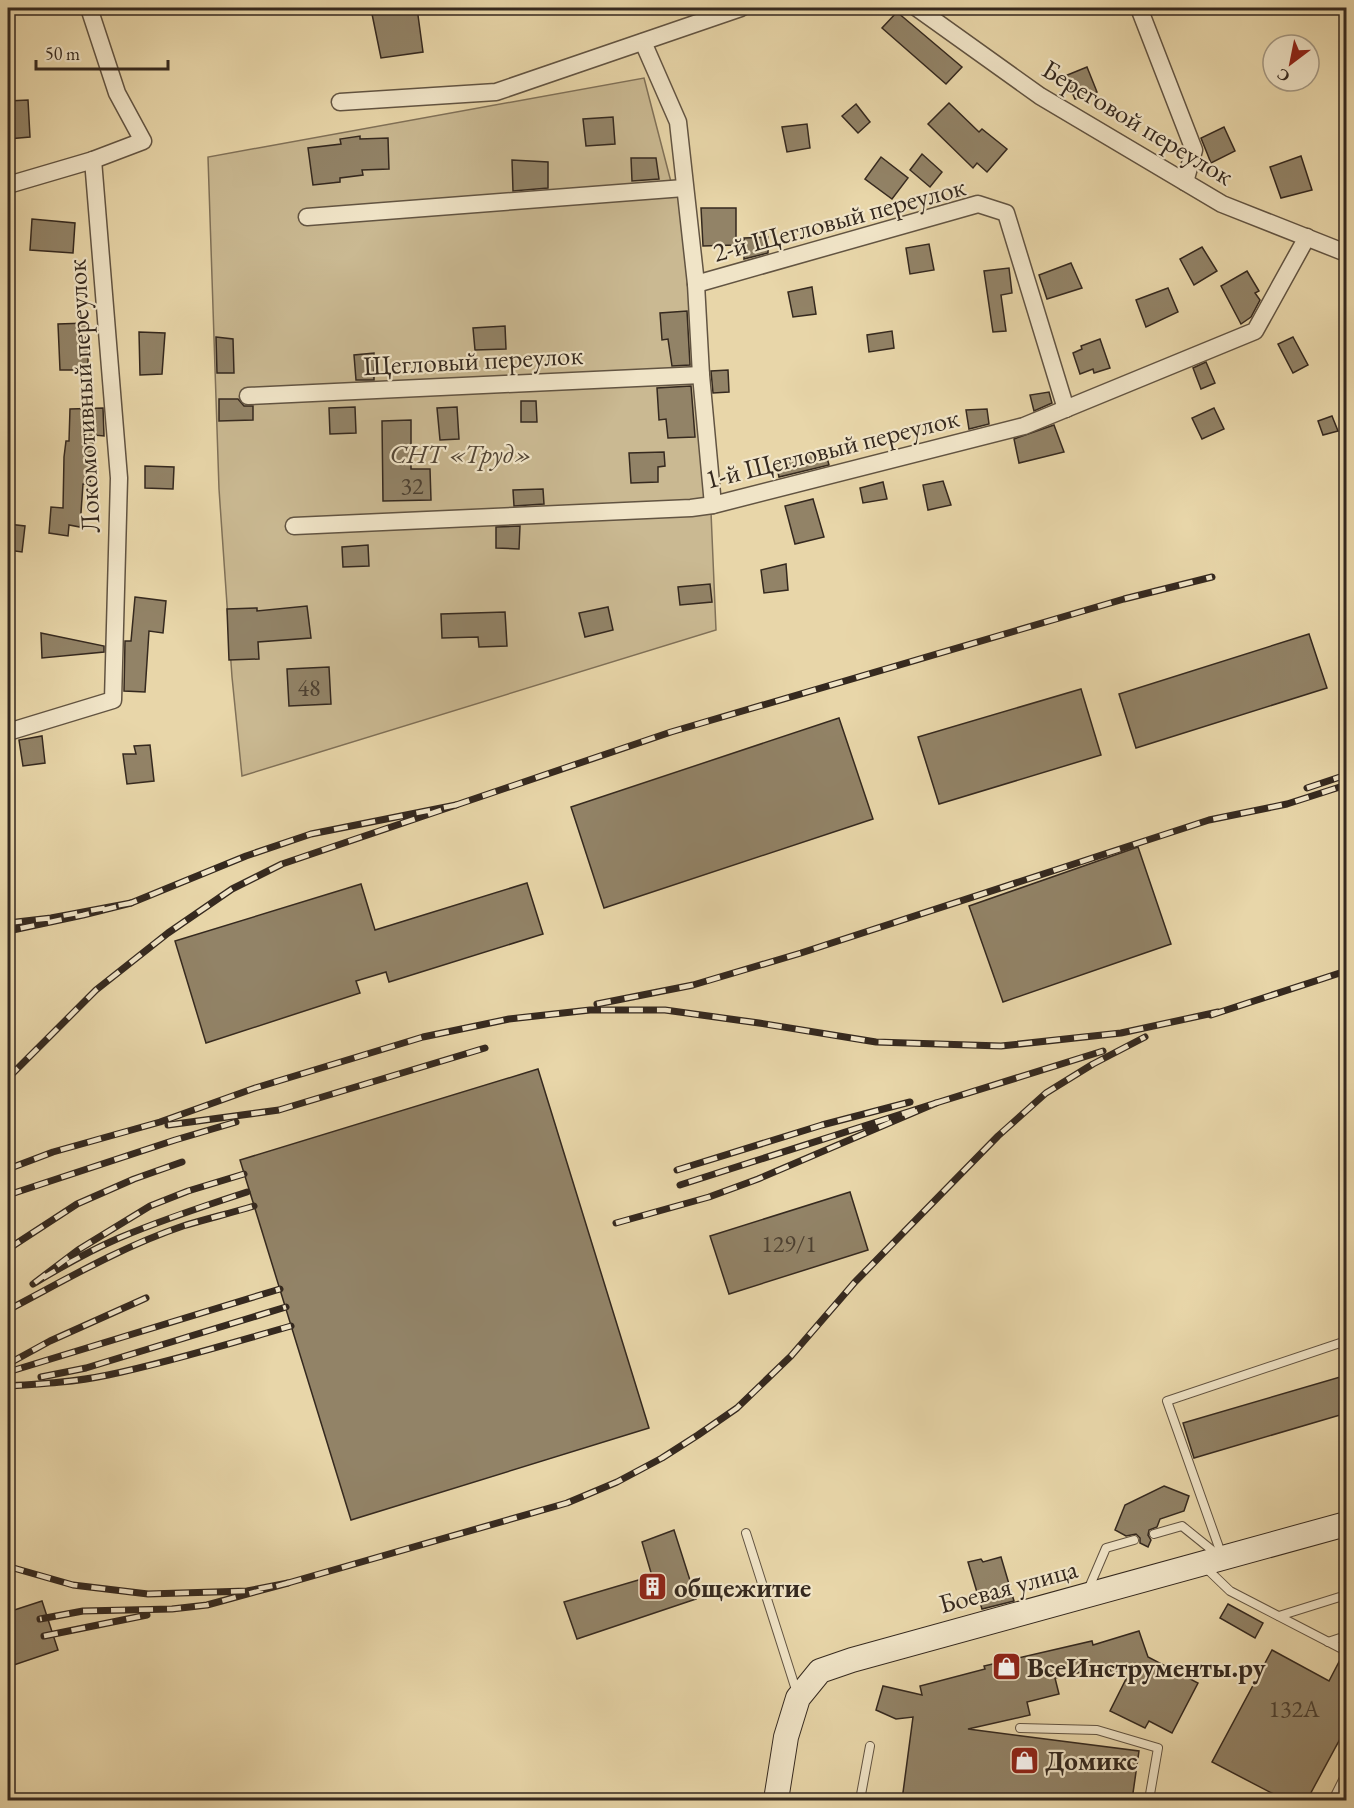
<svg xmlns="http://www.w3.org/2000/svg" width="1354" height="1808" font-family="'EB Garamond',serif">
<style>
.green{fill:#cab992;stroke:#807158;stroke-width:1.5}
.building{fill:#928367;stroke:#35291f;stroke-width:1.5}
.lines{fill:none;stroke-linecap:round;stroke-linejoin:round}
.lane-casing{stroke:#625442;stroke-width:10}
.street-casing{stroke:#625442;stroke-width:19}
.secondary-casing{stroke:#35291f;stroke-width:26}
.lane{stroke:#f0e4c7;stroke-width:8}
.street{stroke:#f0e4c7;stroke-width:16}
.secondary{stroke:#f0e4c7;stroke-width:24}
.rail-casing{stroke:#35291f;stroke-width:7}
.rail{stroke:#f0e4c7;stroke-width:4.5;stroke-dasharray:14;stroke-linecap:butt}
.labels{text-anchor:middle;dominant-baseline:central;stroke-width:4.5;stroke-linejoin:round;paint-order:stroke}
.number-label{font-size:24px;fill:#4c4031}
.street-label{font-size:27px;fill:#35291f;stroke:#f0e4c7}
.park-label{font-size:27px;font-style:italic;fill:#534636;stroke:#f0e4c7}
.poi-label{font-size:27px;font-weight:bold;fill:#35291f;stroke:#f0e4c7;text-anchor:start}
</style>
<rect width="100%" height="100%" fill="#e8d6a9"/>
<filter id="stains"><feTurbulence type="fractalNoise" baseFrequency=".00333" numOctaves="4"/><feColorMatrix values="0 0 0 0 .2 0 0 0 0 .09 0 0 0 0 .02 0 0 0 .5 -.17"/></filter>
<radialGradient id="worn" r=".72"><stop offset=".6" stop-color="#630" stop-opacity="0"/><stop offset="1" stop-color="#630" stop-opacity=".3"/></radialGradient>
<!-- green -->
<path class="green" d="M644,78L671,182L679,195L711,512L716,630L242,776L232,677L219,489L208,157Z"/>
<!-- building -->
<g class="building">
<path d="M410,8H417L423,52L381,58L372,14Z"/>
<path d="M897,12L962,67L946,84L882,28Z"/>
<path d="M1087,67L1097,92L1075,99L1065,76Z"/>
<path d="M28,100L30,137L8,139V101Z"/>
<path d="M949,103L979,132L982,129L1007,149L987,172L977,163L973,168L928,124Z"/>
<path d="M856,104L870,122L858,133L842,116Z"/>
<path d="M613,117L615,144L586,146L583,119Z"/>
<path d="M807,124L810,148L787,152L782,127Z"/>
<path d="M1224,127L1235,151L1211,163L1201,138Z"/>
<path d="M360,136V139L388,138L389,169L362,170L363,175L340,178V182L313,185L308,148L341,144L340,139Z"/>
<path d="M922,154L942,172L930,187L910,170Z"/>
<path d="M1301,156L1312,190L1281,198L1270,167Z"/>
<path d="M881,157L908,178L892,199L865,179Z"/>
<path d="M631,158H656L659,179L632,181Z"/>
<path d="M512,160L548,162V188L513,191Z"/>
<path d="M701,208H736V245L703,246Z"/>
<path d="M32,219L75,223L73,253L30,250Z"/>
<path d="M768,237V253L744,259V238Z"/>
<path d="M929,244L934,270L910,274L906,248Z"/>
<path d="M1202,247L1217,271L1194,285L1180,259Z"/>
<path d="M1071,263L1082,288L1047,299L1039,275Z"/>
<path d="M1009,268L1012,293L1001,295L1006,331L993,332L984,271Z"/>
<path d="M1247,271L1259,291L1255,293L1260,300L1251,317L1241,324L1221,286Z"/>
<path d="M812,287L816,314L793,317L788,292Z"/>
<path d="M1168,288L1178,312L1146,327L1136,300Z"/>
<path d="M687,311L690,365L672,366L668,339L662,340L660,313Z"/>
<path d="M87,323L85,351H88V370H60L58,324Z"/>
<path d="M505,326L506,349L475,350L473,328Z"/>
<path d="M892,331L894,348L869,352L867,335Z"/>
<path d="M139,332L165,333L162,374L140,375Z"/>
<path d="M216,337L233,339L234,373H217Z"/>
<path d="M1293,337L1308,365L1293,373L1278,344Z"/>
<path d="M1100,339L1110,368L1094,373L1093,369L1080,374L1073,353L1082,349L1081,346Z"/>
<path d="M374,353V380H356L354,355Z"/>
<path d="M1206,362L1215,383L1201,389L1193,368Z"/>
<path d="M728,370L729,392L713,393L711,371Z"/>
<path d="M691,386L695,437L668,438L666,419L659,420L657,388Z"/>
<path d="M1049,392L1052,403L1034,411L1030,395Z"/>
<path d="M219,399H238L244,406H253V420L219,421Z"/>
<path d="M521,401H536L537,422H521Z"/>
<path d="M355,407L356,433L330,434L329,408Z"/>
<path d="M457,407L459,439L440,440L437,408Z"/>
<path d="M103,408L104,436L94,435L90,485L83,484L80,527L69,525L68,536L49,533L51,507L63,508L64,457L66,441H69L70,409Z"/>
<path d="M1214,408L1224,429L1202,439L1192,418Z"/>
<path d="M987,409L989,424L969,429L966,410Z"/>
<path d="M1332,416L1338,431L1323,435L1318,421Z"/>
<path d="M411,420V469H430L431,500L383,501L382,421Z"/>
<path d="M1054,425L1064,452L1019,463L1014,439Z"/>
<path d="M825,450L829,465L779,477L776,463Z"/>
<path d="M664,452L665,466L658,467V482L631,483L629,453Z"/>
<path d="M145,466L174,467L173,489L145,488Z"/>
<path d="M943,481L951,505L928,510L923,485Z"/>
<path d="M883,482L887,499L863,503L860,488Z"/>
<path d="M543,489L544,504L514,506L513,490Z"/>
<path d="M813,499L824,537L795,544L785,506Z"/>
<path d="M8,524L25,526L22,552L8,550Z"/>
<path d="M520,526L519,549L496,548V527Z"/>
<path d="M368,545L369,566L343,567L342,547Z"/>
<path d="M786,564L788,590L764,593L761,570Z"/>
<path d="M710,584L712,602L680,605L678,587Z"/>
<path d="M135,597L166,601L163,633L149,631L145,692L124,691L125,641H131Z"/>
<path d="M307,606L311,638L258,642L259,659L229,660L227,609L257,608V611Z"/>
<path d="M608,607L613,630L585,637L579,613Z"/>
<path d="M505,612L507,646L479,647L478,637L442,638L441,614Z"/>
<path d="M41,633L104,646V652L42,658Z"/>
<path d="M1309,634L1327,688L1136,748L1119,694Z"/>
<path d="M329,667L331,704L289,706L287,669Z"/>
<path d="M1081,689L1101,755L939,804L918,737Z"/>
<path d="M839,718L873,819L604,908L571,807Z"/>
<path d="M42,736L45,763L23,766L19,740Z"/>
<path d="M150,745L154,781L127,784L123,754H136L134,746Z"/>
<path d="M1138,847L1171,944L1003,1002L969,906Z"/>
<path d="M527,883L543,934L389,982L386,972L356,981L360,993L206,1043L175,941L361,884L375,930Z"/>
<path d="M538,1069L649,1428L351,1520L240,1160Z"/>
<path d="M850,1192L868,1250L729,1294L710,1236Z"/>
<path d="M1347,1375V1413L1194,1458L1183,1423Z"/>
<path d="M1164,1486L1189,1496L1184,1511L1160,1519L1157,1527L1149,1530L1148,1535L1151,1540L1148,1547L1140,1543V1538L1136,1534L1126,1536L1115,1530L1125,1505Z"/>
<path d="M674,1530L696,1599L577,1639L564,1602L652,1576L642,1542Z"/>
<path d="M1001,1557L1014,1601L982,1609L968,1562L981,1559L983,1562Z"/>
<path d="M42,1601L58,1650L8,1667V1612Z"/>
<path d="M1228,1604L1263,1623L1255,1638L1220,1618Z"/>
<path d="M1139,1631L1148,1657L1198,1683L1172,1733L1149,1721L1145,1728L1110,1711L1132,1667L1111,1673L1109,1666L1055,1678L1059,1694L1027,1702L1030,1715L968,1729L1139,1751L1132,1800H902L913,1717L896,1719L876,1710L883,1686L922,1695L920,1686L985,1669L984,1666L1092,1641L1093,1645Z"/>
<path d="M1272,1650L1329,1681L1342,1656L1347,1657V1726L1307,1800H1285L1212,1762Z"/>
</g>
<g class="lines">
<defs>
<g id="lane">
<path d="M746,1533L797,1693"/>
<path d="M1154,1534L1182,1526L1218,1555"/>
<path d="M1222,1556L1167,1401L1346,1341"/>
<path d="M1205,1567L1230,1591L1346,1651"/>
<path d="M1088,1590L1106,1548L1134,1540"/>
<path d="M1279,1616L1346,1595"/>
<path d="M1328,1642L1346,1636"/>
<path d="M1020,1728L1097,1730L1158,1748L1149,1800"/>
<path d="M860,1800L870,1746"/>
<path d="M1333,1800L1346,1774"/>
</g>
<g id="street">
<path d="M917,8L1040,96L1222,204L1346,253"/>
<path d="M1139,8L1194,150L1185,182"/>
<path d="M643,42L678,122L696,284L701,375L713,505"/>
<path d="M340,102L496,92L741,8"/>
<path d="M8,185L93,160L143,141L117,93L89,8"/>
<path d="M307,217L684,188"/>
<path d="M696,284L978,204L1006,213L1066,409"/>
<path d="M248,396L701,375"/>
<path d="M294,526L691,508L713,505L1024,426L1255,331L1307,237"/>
<path d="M8,732L113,700L119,478L93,160"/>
</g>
<path id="secondary" d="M776,1800L786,1737L798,1698L820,1671L852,1660L1346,1524"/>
</defs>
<!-- lane casing -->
<use href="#lane" class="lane-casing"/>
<!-- street casing -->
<use href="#street" class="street-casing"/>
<!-- secondary casing -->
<use href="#secondary" class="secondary-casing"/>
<!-- lane -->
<use href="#lane" class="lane"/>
<!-- street -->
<use href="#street" class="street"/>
<!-- secondary -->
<use href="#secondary" class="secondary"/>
<defs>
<g id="rail">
<path d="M1307,788L1346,775"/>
<path d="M456,805L671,732L1124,599L1212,577"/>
<path d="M8,923L51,918L131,903L83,915L8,931"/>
<path d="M597,1004L693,985L801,953L1209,820L1287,804L1346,785"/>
<path d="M1211,1015L1346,971"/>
<path d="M8,1078L96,990L168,933L232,889L282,864L456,805L311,834L246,856L131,903"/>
<path d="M936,1103L1103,1051"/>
<path d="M168,1125L279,1110L485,1048"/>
<path d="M8,1169L53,1152L160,1122L255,1088L423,1037L509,1019L590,1010H665L759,1023L876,1042L1001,1046L1121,1033L1218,1012"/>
<path d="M677,1170L822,1125L910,1102"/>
<path d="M244,1174L188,1191L150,1206L78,1250L33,1284C61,1267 89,1251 119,1238C161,1220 204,1206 247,1192"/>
<path d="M8,1195L175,1140L236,1122"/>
<path d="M616,1223L709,1197L758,1179L936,1103L680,1185"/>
<path d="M8,1249L77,1204L134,1179L182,1162"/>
<path d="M8,1310C65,1280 121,1247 183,1226C206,1219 231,1213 254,1206"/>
<path d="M8,1364L50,1341L146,1298"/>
<path d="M8,1372L280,1289"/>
<path d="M41,1377L86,1368L286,1307"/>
<path d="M8,1386C41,1384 75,1382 108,1375C170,1362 231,1343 291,1326"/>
<path d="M10,1567L73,1585L148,1594L247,1591L288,1583L207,1605L172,1609L83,1611L40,1619"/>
<path d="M288,1583L567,1503L617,1482L662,1458L698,1435L737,1408L791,1356L855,1282L998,1136L1046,1093L1093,1064L1145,1037"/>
<path d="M44,1636L147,1615"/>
</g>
</defs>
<!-- rail casing -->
<use href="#rail" class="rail-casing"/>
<!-- rail -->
<use href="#rail" class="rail"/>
</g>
<!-- icons -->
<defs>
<symbol id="building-square" viewBox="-11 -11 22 22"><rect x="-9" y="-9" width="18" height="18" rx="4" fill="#8f2418" stroke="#f0e4c7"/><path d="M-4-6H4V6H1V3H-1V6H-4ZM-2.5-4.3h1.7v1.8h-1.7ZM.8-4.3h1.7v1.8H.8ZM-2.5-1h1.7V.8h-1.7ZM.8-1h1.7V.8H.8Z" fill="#fff"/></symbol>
<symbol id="shop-square" viewBox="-11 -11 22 22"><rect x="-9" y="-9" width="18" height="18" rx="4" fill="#8f2418" stroke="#f0e4c7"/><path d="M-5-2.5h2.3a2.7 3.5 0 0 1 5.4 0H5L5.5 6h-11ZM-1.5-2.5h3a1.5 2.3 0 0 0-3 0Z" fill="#fff"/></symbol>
</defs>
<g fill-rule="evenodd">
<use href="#building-square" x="636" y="1570" width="33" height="33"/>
<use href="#shop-square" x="990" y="1650" width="33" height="33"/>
<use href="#shop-square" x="1008" y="1744" width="33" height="33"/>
</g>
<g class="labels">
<!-- number labels -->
<g class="number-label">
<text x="412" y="485">32</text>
<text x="309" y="687">48</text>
<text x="789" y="1243">129/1</text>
<text x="1294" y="1708">132А</text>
</g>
<!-- street labels -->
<g class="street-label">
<text transform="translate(1138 122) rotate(31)">Береговой переулок</text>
<text transform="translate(839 219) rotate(-15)">2-й Щегловый переулок</text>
<text transform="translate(473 360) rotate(-3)">Щегловый переулок</text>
<text transform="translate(83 396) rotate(-93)">Локомотивный переулок</text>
<text transform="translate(832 448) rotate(-14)">1-й Щегловый переулок</text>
<text transform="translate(1008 1586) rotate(-15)">Боевая улица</text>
</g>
<!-- park labels -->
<g class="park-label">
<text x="461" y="453">СНТ «Труд»</text>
</g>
<!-- poi labels -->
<g class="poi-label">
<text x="674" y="1587">общежитие</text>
<text x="1027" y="1667">ВсеИнструменты.ру</text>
<text x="1045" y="1760">Домикс</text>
</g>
</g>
<!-- margin -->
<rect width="1354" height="1808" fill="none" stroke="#e8d6a9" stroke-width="30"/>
<rect x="9" y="9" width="1336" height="1790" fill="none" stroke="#35291f" stroke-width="3"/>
<rect x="15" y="15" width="1324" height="1778" fill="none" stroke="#35291f" stroke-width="1.5"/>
<!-- north arrow -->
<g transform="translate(1291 63) rotate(212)"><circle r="28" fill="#f0e4c7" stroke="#a59984" stroke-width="1.5"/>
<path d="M0-4.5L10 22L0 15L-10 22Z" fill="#8f2418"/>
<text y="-9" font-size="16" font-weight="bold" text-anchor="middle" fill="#35291f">С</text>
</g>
<!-- scale -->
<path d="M36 60v9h132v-9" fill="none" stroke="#35291f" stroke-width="3"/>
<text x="45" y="60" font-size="18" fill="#35291f" stroke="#f0e4c7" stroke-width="4.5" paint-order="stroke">50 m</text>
<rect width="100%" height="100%" filter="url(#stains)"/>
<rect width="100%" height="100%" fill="url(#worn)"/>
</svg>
